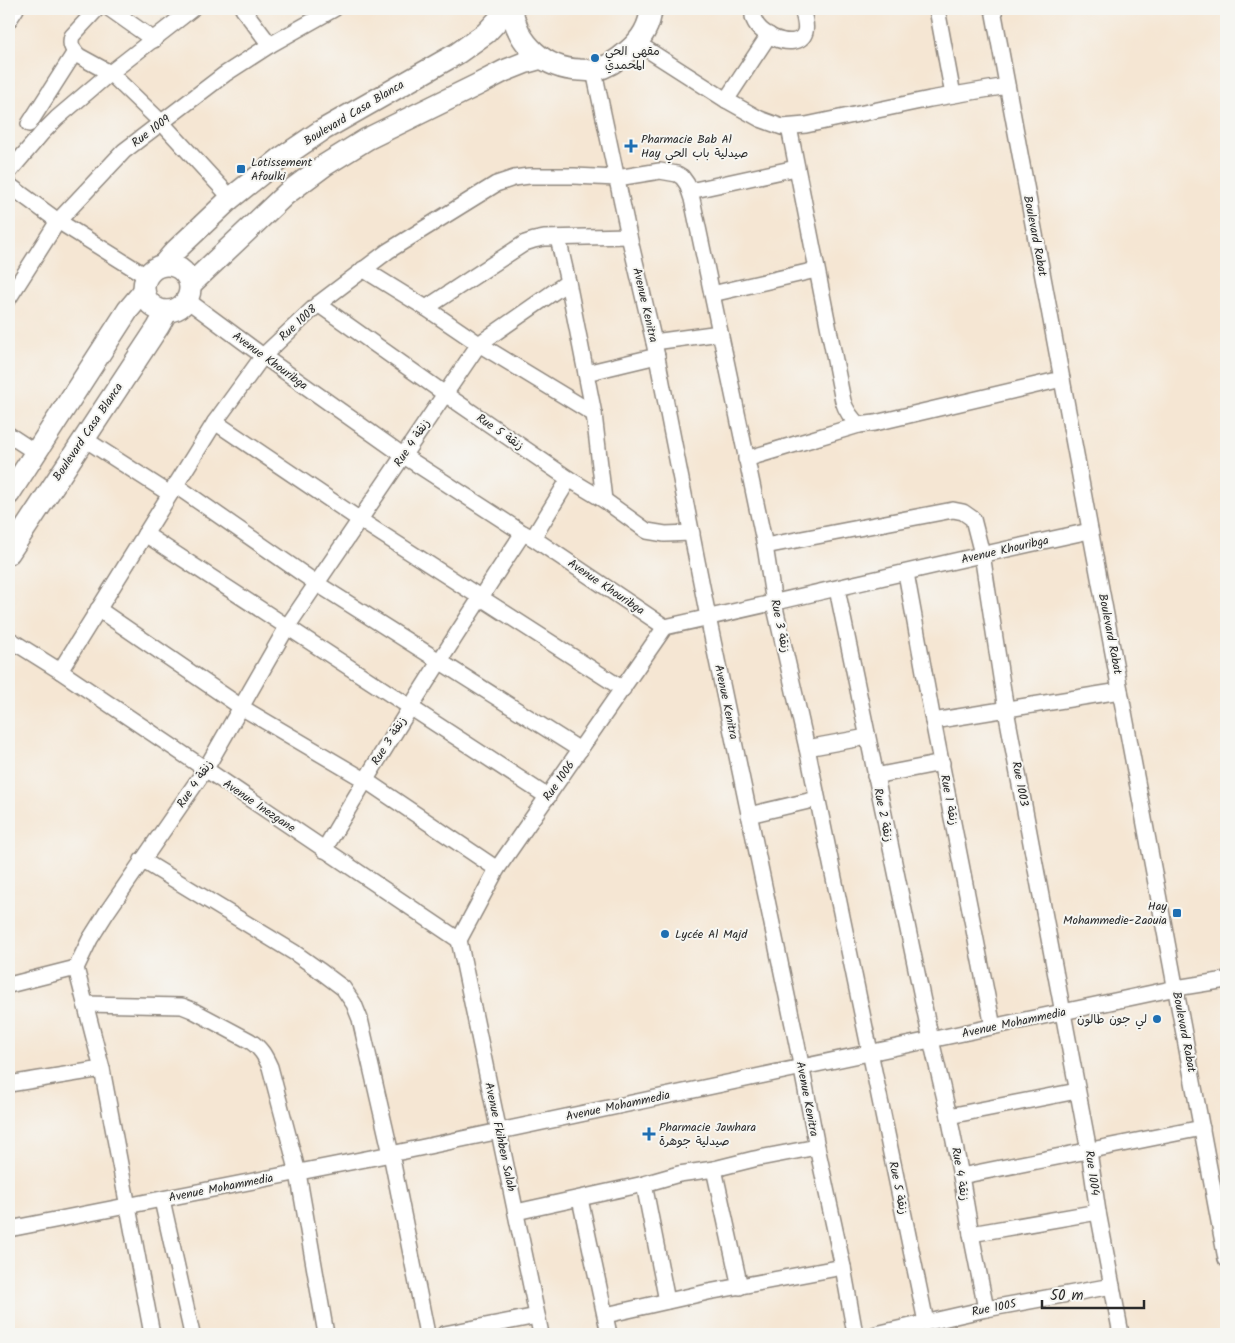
<svg xmlns="http://www.w3.org/2000/svg" width="1235" height="1343" font-family="Kalam,'Playpen Sans Arabic',sans-serif">
<style>
.lines{fill:none;stroke-linecap:round;stroke-linejoin:round}
.street-casing{stroke:#90887f;stroke-width:18}
.secondary-casing{stroke:#90887f;stroke-width:24}
.street{stroke:#fff;stroke-width:15}
.secondary{stroke:#fff;stroke-width:21}
.poi-dot{fill:#1f6fb2;stroke:#f6f6f2;stroke-width:2}
.labels{text-anchor:middle;dominant-baseline:central;stroke-width:4;stroke-linejoin:round;paint-order:stroke}
.poi-label{font-size:12px;fill:#2b2b2b;stroke:#f6f6f2;text-anchor:start}
.street-label{font-size:12px;fill:#2b2b2b;stroke:#f6f6f2}
</style>
<rect width="100%" height="100%" fill="#f6f6f2"/>
<filter id="ink" filterUnits="userSpaceOnUse"><feTurbulence type="fractalNoise" baseFrequency=".02" numOctaves="2"/><feDisplacementMap in="SourceGraphic" scale="10" xChannelSelector="R" yChannelSelector="G"/><feConvolveMatrix kernelMatrix="1 2 1 2 8 2 1 2 1" color-interpolation-filters="sRGB"/></filter>
<filter id="wash" filterUnits="userSpaceOnUse"><feTurbulence type="fractalNoise" baseFrequency=".0096" numOctaves="4" result="noise"/><feDisplacementMap in="SourceGraphic" scale="20" xChannelSelector="R" yChannelSelector="G"/><feGaussianBlur stdDeviation="1.12" result="paint"/><feColorMatrix in="noise" values="0 0 0 0 0 0 0 0 0 0 0 0 0 0 0 0 0 1.4 0 .05"/><feComposite in="paint" operator="in"/></filter>
<g filter="url(#wash)">
<rect width="100%" height="100%" fill="#f5e6d3"/>
</g>
<g filter="url(#ink)">
<g class="lines">
<defs>
<g id="street">
<path d="M110,9L154,40"/>
<path d="M243,9L270,45"/>
<path d="M754,9C745,32 798,55 805,32C807,25 804,16 802,9"/>
<path d="M937,9L953,95"/>
<path d="M993,9L1226,1259"/>
<path d="M9,20L16,9"/>
<path d="M637,43L726,100L760,119L782,127L806,125L930,99L1007,86"/>
<path d="M75,52C71,46 70,43 72,36L97,9"/>
<path d="M594,71L629,236L654,342L708,617L797,1044L817,1147L843,1267L855,1334"/>
<path d="M726,100L769,35"/>
<path d="M29,124L75,52L79,56L110,73L192,9"/>
<path d="M789,127L843,401C846,411 851,418 859,425L875,423L1062,379"/>
<path d="M9,172L42,133L57,118L110,73L162,123L231,198"/>
<path d="M9,185L58,221L146,276"/>
<path d="M690,191L796,168"/>
<path d="M558,238L568,282L594,414L604,500"/>
<path d="M363,269L426,308L479,344L594,414"/>
<path d="M712,294L816,270"/>
<path d="M9,298L58,221L124,151L225,74L270,45L334,9"/>
<path d="M187,300L263,356L404,456L523,533L533,538L665,627C807,596 948,561 1090,531"/>
<path d="M318,304L445,394L569,479L604,500L647,531L665,534L692,533"/>
<path d="M426,308L525,243L534,240L544,238L629,236"/>
<path d="M654,342L720,333"/>
<path d="M586,373L657,356"/>
<path d="M215,422L360,520L623,689"/>
<path d="M9,435L35,452"/>
<path d="M83,438L170,494"/>
<path d="M746,459L859,425"/>
<path d="M175,485L316,583L580,750"/>
<path d="M145,534L410,707L548,797"/>
<path d="M533,538L569,479"/>
<path d="M765,546L953,510L963,512L973,519L982,554L1006,710L1089,1151L1098,1212L1121,1334"/>
<path d="M906,573L933,721L993,1027"/>
<path d="M837,589L931,1040L949,1116L961,1176L971,1234L986,1309"/>
<path d="M98,609L241,707L365,780L497,869"/>
<path d="M9,639L60,671L459,940"/>
<path d="M60,671L215,422L263,356L318,304L388,251L496,184L514,178L529,176H574L617,178L660,171L677,174L682,177L687,184L692,199L765,546L774,603L807,748L926,1322"/>
<path d="M933,721L1120,691"/>
<path d="M807,748L867,737"/>
<path d="M875,776L942,763"/>
<path d="M749,815L817,799"/>
<path d="M324,850C387,742 454,637 523,533"/>
<path d="M142,860L295,953L319,970L343,988L354,1004L360,1019L391,1154L427,1334"/>
<path d="M459,940L541,1334"/>
<path d="M459,940L497,869L665,627"/>
<path d="M9,985L76,968"/>
<path d="M85,1004L182,1006L192,1010L250,1041C261,1048 265,1056 270,1067L298,1173L326,1334"/>
<path d="M9,1084L102,1069"/>
<path d="M949,1116L1077,1091"/>
<path d="M714,1169L740,1287"/>
<path d="M961,1176L1202,1128"/>
<path d="M644,1184L667,1301"/>
<path d="M580,1199L609,1334"/>
<path d="M162,1200L192,1334"/>
<path d="M516,1212L644,1184L679,1174L714,1169L754,1159L817,1147"/>
<path d="M9,1229L391,1154L1176,988L1226,980"/>
<path d="M971,1234L1098,1212"/>
<path d="M606,1315L708,1292L843,1267"/>
<path d="M152,1334L102,1069L76,968L90,939L107,912L205,770L287,627L479,344L568,282"/>
<path d="M444,1334L537,1316"/>
<path d="M876,1334L986,1309L1112,1286"/>
</g>
<g id="secondary">
<path d="M512,9C517,44 545,69 580,70C585,70 591,72 595,70C608,67 618,60 628,51C641,40 650,26 651,9"/>
<circle cx="167" cy="288" r="23"/>
<path d="M163,265L174,252L231,198L280,159L321,131L458,53L486,33L500,18L505,9"/>
<path d="M190,285L286,194L325,165L367,139L477,85L504,71L524,63L542,58"/>
<path d="M9,494L128,310L144,291"/>
<path d="M9,553L158,327L167,311"/>
</g>
</defs>
<!-- street casing -->
<use href="#street" class="street-casing"/>
<!-- secondary casing -->
<use href="#secondary" class="secondary-casing"/>
<!-- street -->
<use href="#street" class="street"/>
<!-- secondary -->
<use href="#secondary" class="secondary"/>
</g>
</g>
<!-- markers -->
<g class="poi-dot">
<circle cx="595" cy="58" r="5"/>
<path d="M628.5 138.5h5v5h5v5h-5v5h-5v-5h-5v-5h5z"/>
<rect x="236" y="164" width="10" height="10" rx="2.5"/>
<rect x="1172" y="908" width="10" height="10" rx="2.5"/>
<circle cx="665" cy="934" r="5"/>
<circle cx="1157" cy="1019" r="5"/>
<path d="M646.5 1126.5h5v5h5v5h-5v5h-5v-5h-5v-5h5z"/>
</g>
<g class="labels">
<!-- poi labels -->
<g class="poi-label">
<text x="605" y="51">مقهى الحي<tspan x="605" dy="14">المحمدي</tspan></text>
<text x="641" y="139">Pharmacie Bab Al<tspan x="641" dy="14">Hay صيدلية باب الحي</tspan></text>
<text x="251" y="162">Lotissement<tspan x="251" dy="14">Afoulki</tspan></text>
<text x="1167" y="906" text-anchor="end">Hay<tspan x="1167" dy="14">Mohammedie-Zaouia</tspan></text>
<text x="675" y="934">Lycée Al Majd</text>
<text x="1147" y="1019" text-anchor="end">لي جون طالون</text>
<text x="659" y="1127">Pharmacie Jawhara<tspan x="659" dy="14">صيدلية جوهرة</tspan></text>
</g>
<!-- street labels -->
<g class="street-label">
<text transform="translate(354 113) rotate(-31)">Boulevard Casa Blanca</text>
<text transform="translate(151 131) rotate(-37)">Rue 1009</text>
<text transform="translate(1035 236) rotate(79)">Boulevard Rabat</text>
<text transform="translate(645 305) rotate(77)">Avenue Kenitra</text>
<text transform="translate(298 323) rotate(-43)">Rue 1008</text>
<text transform="translate(270 361) rotate(36)">Avenue Khouribga</text>
<text transform="translate(88 432) rotate(-56)">Boulevard Casa Blanca</text>
<text transform="translate(500 432) rotate(34)">Rue 5 زنقة</text>
<text transform="translate(412 443) rotate(-56)">Rue 4 زنقة</text>
<text transform="translate(1005 550) rotate(-13)">Avenue Khouribga</text>
<text transform="translate(606 587) rotate(34)">Avenue Khouribga</text>
<text transform="translate(780 626) rotate(78)">Rue 3 زنقة</text>
<text transform="translate(1110 634) rotate(79)">Boulevard Rabat</text>
<text transform="translate(726 702) rotate(78)">Avenue Kenitra</text>
<text transform="translate(389 741) rotate(-58)">Rue 3 زنقة</text>
<text transform="translate(559 781) rotate(-55)">Rue 1006</text>
<text transform="translate(195 784) rotate(-56)">Rue 4 زنقة</text>
<text transform="translate(1020 784) rotate(79)">Rue 1003</text>
<text transform="translate(949 800) rotate(79)">Rue 1 زنقة</text>
<text transform="translate(259 806) rotate(34)">Avenue Inezgane</text>
<text transform="translate(883 815) rotate(78)">Rue 2 زنقة</text>
<text transform="translate(1014 1023) rotate(-12)">Avenue Mohammedia</text>
<text transform="translate(1184 1032) rotate(79)">Boulevard Rabat</text>
<text transform="translate(807 1099) rotate(79)">Avenue Kenitra</text>
<text transform="translate(618 1106) rotate(-12)">Avenue Mohammedia</text>
<text transform="translate(500 1137) rotate(78)">Avenue Fkihben Salah</text>
<text transform="translate(1092 1173) rotate(82)">Rue 1004</text>
<text transform="translate(960 1174) rotate(80)">Rue 4 زنقة</text>
<text transform="translate(221 1188) rotate(-11)">Avenue Mohammedia</text>
<text transform="translate(898 1188) rotate(78)">Rue 5 زنقة</text>
<text transform="translate(994 1308) rotate(-11)">Rue 1005</text>
</g>
</g>
<!-- margin -->
<rect width="1235" height="1343" fill="none" stroke="#f6f6f2" stroke-width="30"/>
<!-- scale -->
<path d="M1042 1300v8h102v-8" fill="none" stroke="#2b2b2b" stroke-width="2.5"/>
<text x="1050" y="1300" font-size="15" fill="#2b2b2b" stroke="#f6f6f2" stroke-width="4" paint-order="stroke">50 m</text>
</svg>
